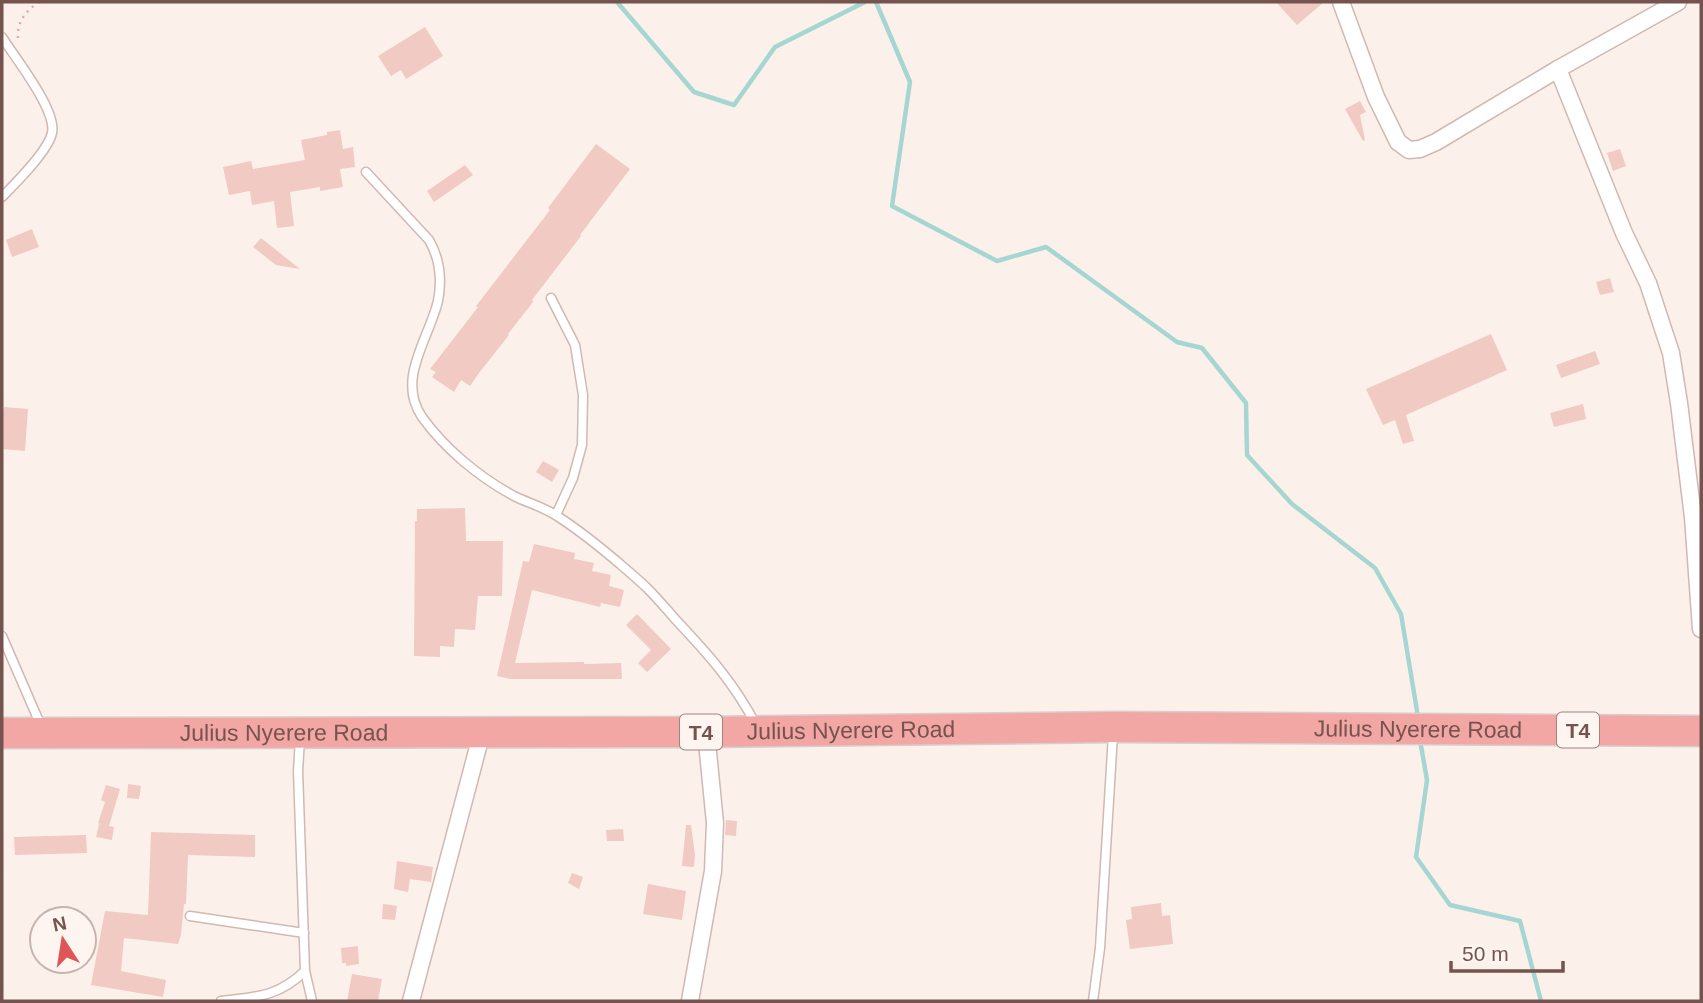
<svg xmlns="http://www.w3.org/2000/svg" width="1703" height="1003" font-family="Helvetica,sans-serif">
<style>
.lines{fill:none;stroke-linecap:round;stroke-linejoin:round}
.stream{stroke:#a5d6d2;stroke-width:4.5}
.building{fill:#f0cac3}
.lane-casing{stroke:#cfb9b2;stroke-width:11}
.street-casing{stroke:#cfb9b2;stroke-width:19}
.highway-casing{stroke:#d8cfcd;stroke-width:33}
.path{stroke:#d5ada5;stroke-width:2.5;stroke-dasharray:2 5;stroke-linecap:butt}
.lane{stroke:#fff;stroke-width:8}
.street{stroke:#fff;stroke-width:16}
.highway{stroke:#f2a7a4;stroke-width:30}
.labels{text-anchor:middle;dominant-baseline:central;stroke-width:5;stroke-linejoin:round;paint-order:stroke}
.shield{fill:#fef5f0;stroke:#9e847f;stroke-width:2}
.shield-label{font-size:21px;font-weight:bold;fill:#75534e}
.street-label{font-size:23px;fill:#75534e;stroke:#fef5f0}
</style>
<rect width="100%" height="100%" fill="#fcf1ea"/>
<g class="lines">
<!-- stream -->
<g class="stream">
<path d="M617,2L694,92L734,105L775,47L865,2"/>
<path d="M876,2L910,82L892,206L997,261L1046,247L1177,342L1202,348L1246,403L1247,455L1292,504L1375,568L1401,614L1418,717"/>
<path d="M1420,740L1427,780L1416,857L1450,905L1520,921L1541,1001"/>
</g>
</g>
<!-- building -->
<g class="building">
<path d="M1276,2H1324L1297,25Z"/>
<path d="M425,27L443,56L406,79L401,70L391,76L378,56Z"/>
<path d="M1360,101L1366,112L1360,115L1365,140L1363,141L1345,109Z"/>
<path d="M340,130L343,149L353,147L355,167L340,169L343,187L320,191V187L290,192L294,226L277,228L274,201L252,205L250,191L229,195L223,167L251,161L253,169L305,160L301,140L327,135V132Z"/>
<path d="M596,144L630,169L580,235L581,236L532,300L533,302L508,334L509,335L479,373L470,386L461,380L454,392L432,377L436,372L430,369L478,307L476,306L550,210L548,208Z"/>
<path d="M1620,149L1626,166L1613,171L1607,153Z"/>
<path d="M465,165L473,175L434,202L427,191Z"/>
<path d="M32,229L39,247L12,257L6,240Z"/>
<path d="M261,238L300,269L276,265L253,247Z"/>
<path d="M1610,278L1614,292L1600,295L1596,282Z"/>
<path d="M1491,334L1507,370L1406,415L1414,441L1403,444L1395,420L1383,425L1366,389Z"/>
<path d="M1595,351L1600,364L1561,378L1556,365Z"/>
<path d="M1583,404L1586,419L1554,427L1550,413Z"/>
<path d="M4,407L28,409L25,451L2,449V412H3Z"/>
<path d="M543,461L559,470L552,482L536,472Z"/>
<path d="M465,508L466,541H503L502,596H478L475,630L455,629L454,647L440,646V657L414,656L415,521H417V509Z"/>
<path d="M534,544L575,553L574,559L594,563L592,571L611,575L609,586L624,590L620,607L601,603L600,607L532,590L515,663L584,662V664L621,663L622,679H510L497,676L523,561L529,562Z"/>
<path d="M637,614L671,649L647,672L638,663L651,650L626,625Z"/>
<path d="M128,784L141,786L139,799L127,798Z"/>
<path d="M106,785L120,789L109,826L114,827L112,840L96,837L99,824L102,825L98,823L105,802L101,800Z"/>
<path d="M726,820L737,821L736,836L725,835Z"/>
<path d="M686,825H691L695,855L694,867L682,866Z"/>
<path d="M623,829L624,841H607L606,830Z"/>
<path d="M151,832L255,835V857L188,855L186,904H184L181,935L178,944L124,938L121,971L166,980L163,997L91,985L105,911L148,915Z"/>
<path d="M86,835L87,853L15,855L14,837Z"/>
<path d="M397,861L433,867L431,882L410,879L408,892L394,889Z"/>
<path d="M572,873L583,877L579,889L568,883Z"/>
<path d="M648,884L686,891L682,920L643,914Z"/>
<path d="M1161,903L1162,916L1170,915L1173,944L1130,949L1126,920L1132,919L1131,907Z"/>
<path d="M383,904L397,906L395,920L382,919Z"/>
<path d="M358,946L359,964L346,966V963H342L341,948Z"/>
<path d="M352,974L382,979L378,1001H347Z"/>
</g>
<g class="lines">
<defs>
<g id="lane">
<path d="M2,37C15,58 57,110 52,133C48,151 16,183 2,197"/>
<path d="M366,172L429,240C440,259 442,280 438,301C429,339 396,379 422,417C445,449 479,477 514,496C528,503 544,507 557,516C579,530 600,547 620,564C629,572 639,580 648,589C658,599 667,610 676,620C709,655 734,683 756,725"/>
<path d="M551,298L575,345L583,395L582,445L573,478L556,515"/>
<path d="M2,636L41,726"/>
<path d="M300,739L298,771L305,971L312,1001"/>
<path d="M190,916L304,933"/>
<path d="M221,1001C256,997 278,997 305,971"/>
<path d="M1093,1001L1100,948L1113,734"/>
</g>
<g id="street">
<path d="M1341,2L1376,97L1398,142L1409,150L1420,149L1436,142L1558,69L1678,2"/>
<path d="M1558,69L1624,233L1648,283L1671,353L1679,403L1693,517L1701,629"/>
<path d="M411,1001L482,732"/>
<path d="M690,1001L713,871L715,823L706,732"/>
</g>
<g id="highway">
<path id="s1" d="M2,733L706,732L1113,727L1701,731"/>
</g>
</defs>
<!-- lane casing -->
<use href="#lane" class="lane-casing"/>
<!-- street casing -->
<use href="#street" class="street-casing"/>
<!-- highway casing -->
<use href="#highway" class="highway-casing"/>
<!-- path -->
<path class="path" d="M18,38C17,21 26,11 39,2"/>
<!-- lane -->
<use href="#lane" class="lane"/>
<!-- street -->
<use href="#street" class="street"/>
<!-- highway -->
<use href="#highway" class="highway"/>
</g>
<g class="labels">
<!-- shield labels -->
<g class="shield">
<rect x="1557" y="712.5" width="42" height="35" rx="5"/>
<rect x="680" y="714.5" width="42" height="35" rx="5"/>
</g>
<g class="shield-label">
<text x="1578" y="730">T4</text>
<text x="701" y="732">T4</text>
</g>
<!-- street labels -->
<g class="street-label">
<text stroke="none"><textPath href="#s1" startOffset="849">Julius Nyerere Road</textPath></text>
<text stroke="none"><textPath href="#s1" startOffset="1416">Julius Nyerere Road</textPath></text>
<text stroke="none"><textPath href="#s1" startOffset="282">Julius Nyerere Road</textPath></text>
</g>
</g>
<!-- border -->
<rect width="1703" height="1003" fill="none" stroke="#75534e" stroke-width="7"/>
<!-- north arrow -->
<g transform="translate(63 940) rotate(348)"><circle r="33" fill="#fef5f0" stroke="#c7b4af" stroke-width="2"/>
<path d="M0-5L12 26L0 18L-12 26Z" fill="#de5657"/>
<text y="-10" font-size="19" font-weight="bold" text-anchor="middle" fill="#75534e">N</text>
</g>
<!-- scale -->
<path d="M1451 961v10h112v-10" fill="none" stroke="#75534e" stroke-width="3.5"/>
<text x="1462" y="961" font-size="21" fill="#75534e" stroke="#fef5f0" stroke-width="5" paint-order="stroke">50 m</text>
</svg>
